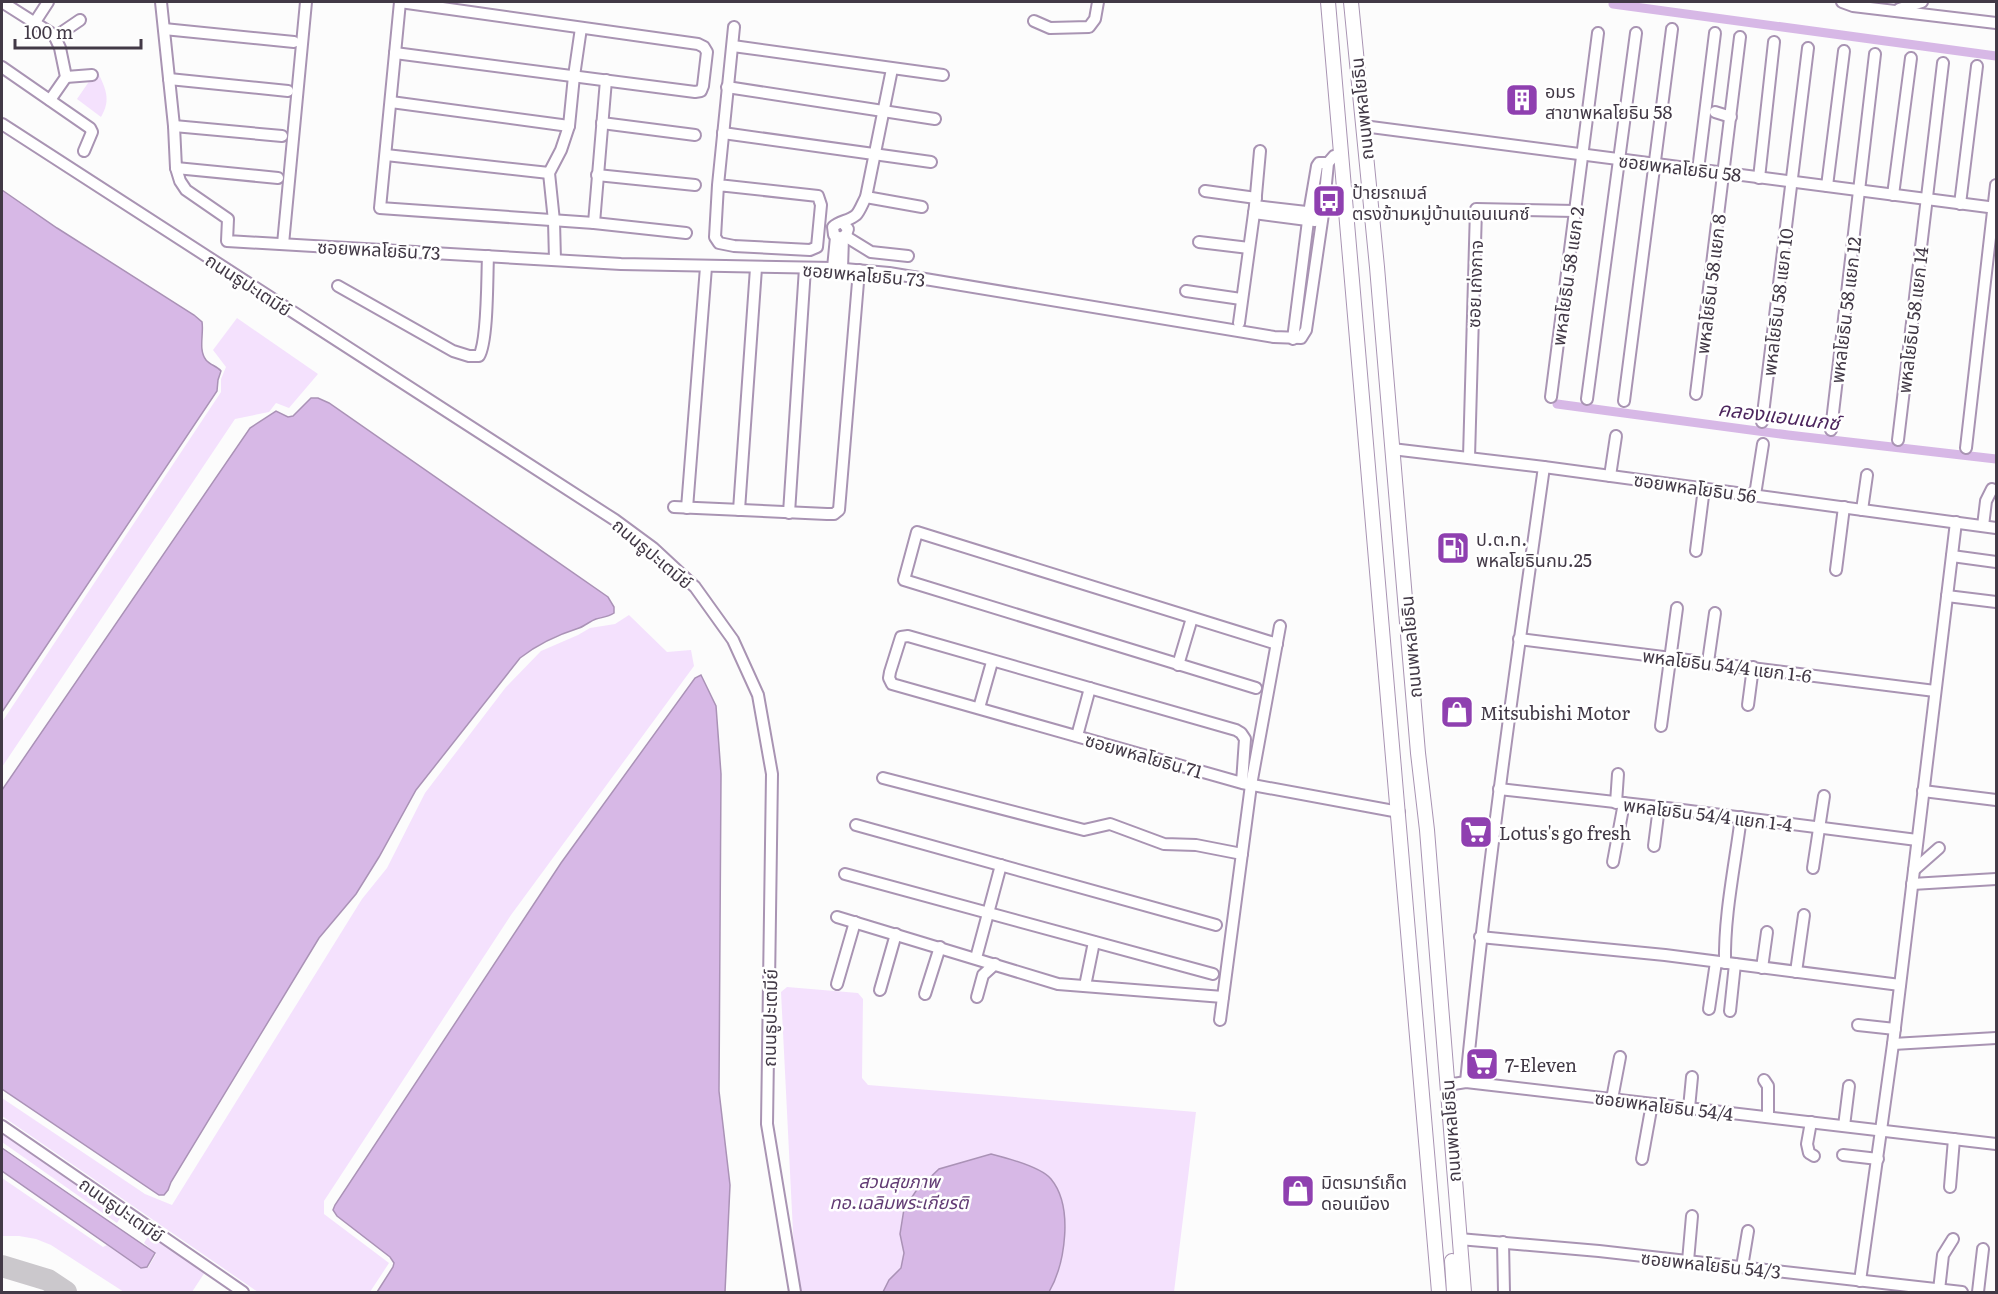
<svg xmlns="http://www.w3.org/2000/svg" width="1998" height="1294" font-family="Literata,'Noto Sans Thai',serif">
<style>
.green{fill:#f4e1fd}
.water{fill:#d7b8e6;stroke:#aa92b6;stroke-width:1.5}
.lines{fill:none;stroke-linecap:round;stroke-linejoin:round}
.canal{stroke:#d7b8e6;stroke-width:9}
.taxiway{stroke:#cbc8cc;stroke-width:22}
.minor-casing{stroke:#a994b3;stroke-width:14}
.major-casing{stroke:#a994b3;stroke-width:16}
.minor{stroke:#fff;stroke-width:10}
.major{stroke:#fff;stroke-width:14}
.labels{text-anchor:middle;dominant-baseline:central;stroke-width:5;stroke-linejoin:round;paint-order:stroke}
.poi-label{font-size:18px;fill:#423946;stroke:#fff;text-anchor:start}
.street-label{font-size:18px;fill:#423946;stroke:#fff}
.park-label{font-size:18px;font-style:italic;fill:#623b74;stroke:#fff}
.water-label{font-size:20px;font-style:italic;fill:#4c255d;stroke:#fff}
</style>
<rect width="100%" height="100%" fill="#fcfcfc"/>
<!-- green -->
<g class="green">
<path d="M97,70C105,88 112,99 101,117L77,99Z"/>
<path d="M237,318L318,374L289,408L276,403L269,412L235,419L2,767V722L221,392V379L226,367L213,350Z"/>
<path d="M629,615L667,652L691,650L694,666L511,915L324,1201V1214L389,1263L370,1292H258L2,1116V1098L145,1194L172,1205L362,899L387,868L425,793L506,687L541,651L578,635L590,628L615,624Z"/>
<path d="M787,987L858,993L863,999L862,1078L868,1085L1196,1112L1174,1292H799L794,1252L781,992Z"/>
<path d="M2,1132L122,1215L117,1223L2,1142Z"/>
<path d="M2,1178L103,1247L107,1245L141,1268H148L156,1254L144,1243L147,1238L146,1234L148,1231L205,1272L192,1292H124L51,1245L36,1239L19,1236H2Z"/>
</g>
<!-- water -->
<g class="water">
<path d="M2,190L57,228L194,315L202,322C204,333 198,350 206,360C210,365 217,366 221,371L218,380L217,391L2,712Z"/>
<path d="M311,398H318L329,403L608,597L614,607V613C608,617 603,617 596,619C590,621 585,626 579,628C557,635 539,643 520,658L416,790L379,857L356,894L319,938L171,1182L168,1190L164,1195H159L2,1089V790L250,428L276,411L288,417L293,416Z"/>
<path d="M701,675L716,706L721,774L719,1091L730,1185L725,1292H377L393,1267L394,1263L390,1257L337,1216L333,1210L335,1205L561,863L695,678Z"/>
<path d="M2,1148L155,1253L147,1267L141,1268L2,1171Z"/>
<path d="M991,1154C1007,1158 1041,1167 1051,1179C1074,1207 1065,1264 1049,1292H883L889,1280L901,1268L904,1253L900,1234L904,1209L916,1191L939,1169Z"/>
</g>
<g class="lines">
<!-- canal -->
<g class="canal">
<path d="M1613,4L1996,56"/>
<path d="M1557,404L1788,435L1996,459"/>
</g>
<!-- taxiway -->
<path class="taxiway" d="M2,1266L48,1280L66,1292"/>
<defs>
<g id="minor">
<path d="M2,2L54,35L60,48L66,77L50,100"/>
<path d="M161,2L174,126L176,168L180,181L186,190L228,219L227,241L621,264L833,268L889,273L1274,337L1301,338L1306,330L1323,214L1328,163L1334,156L1341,154"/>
<path d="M400,2L380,208L594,223L686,233"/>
<path d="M1842,2L1853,6L1996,23"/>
<path d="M1899,9L1922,2"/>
<path d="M1034,21L1050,28L1089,27L1095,19L1098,2"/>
<path d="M35,22L48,2"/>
<path d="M164,29L294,42"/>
<path d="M55,37L80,20"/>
<path d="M733,46L943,75"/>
<path d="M395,53L695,92L701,91L703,86L707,52L704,47L698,44L400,2"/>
<path d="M2,67L90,128L92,132L84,151"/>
<path d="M66,77L92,75"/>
<path d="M169,79L288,91"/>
<path d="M727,87L935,119"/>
<path d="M391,102L569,126"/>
<path d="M1715,112L1731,117"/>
<path d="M602,123L695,135"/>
<path d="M2,124L615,520L653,548L695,587L733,640L758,695L772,774L767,1124L795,1292"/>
<path d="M174,126L282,136"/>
<path d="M1363,126L1996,208"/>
<path d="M723,133L931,162"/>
<path d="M386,155L549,173"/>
<path d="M176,168L278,178"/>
<path d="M1698,170L1715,33"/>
<path d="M597,175L695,185"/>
<path d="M1759,178L1774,42"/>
<path d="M718,185L818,196L821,205L817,247L810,250L734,246L719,243L715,237L718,185L734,27"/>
<path d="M1827,186L1844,51"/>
<path d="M1205,191L1256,198"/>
<path d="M1893,195L1911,58"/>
<path d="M866,197L922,207"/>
<path d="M1960,204L1977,66"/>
<path d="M1255,206L1315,213"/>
<path d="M1254,213L1315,221"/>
<path d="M842,222L848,229C847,234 845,237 840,238L834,235L833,227C839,221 849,221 856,215C860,211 863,202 866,197L892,69"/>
<path d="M594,223L606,80"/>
<path d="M845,236L871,252L908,256"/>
<path d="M1199,242L1249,248"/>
<path d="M283,244L306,2"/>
<path d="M555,260L554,221L549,173L561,150L569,126L574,76L581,28"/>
<path d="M833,268L836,237"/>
<path d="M842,269L843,237"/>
<path d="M338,286L453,351L469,356H479C488,341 487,276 488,256"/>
<path d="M1186,291L1241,299"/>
<path d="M1239,323L1255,206L1260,151"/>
<path d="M1293,339L1309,213L1317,166L1319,163H1328"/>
<path d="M1696,394L1740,37"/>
<path d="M1551,397L1598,33"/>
<path d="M1587,399L1636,33"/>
<path d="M1624,401L1672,29"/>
<path d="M1762,422L1808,48"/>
<path d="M1831,430L1875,54"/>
<path d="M1898,440L1943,63"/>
<path d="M1966,448L1996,185"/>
<path d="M1392,449L1544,467L1996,528"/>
<path d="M1469,457L1476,209L1575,211"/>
<path d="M1610,476L1616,436"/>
<path d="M1755,495L1763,444"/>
<path d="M674,507L827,514H834L839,510L859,270"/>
<path d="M687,508L706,267"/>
<path d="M739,510L756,268"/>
<path d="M1862,510L1867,475"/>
<path d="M789,513L805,268"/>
<path d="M1983,526L1986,501L1992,489"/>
<path d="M1696,551L1704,488"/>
<path d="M1952,556L1996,562"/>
<path d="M1836,570L1844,507"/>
<path d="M1947,596L1996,602"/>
<path d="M1519,639L1935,691"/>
<path d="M1708,662L1715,613"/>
<path d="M1178,665L1192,618"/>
<path d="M1256,688L904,580L917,532L1277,644"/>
<path d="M1748,705L1753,667"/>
<path d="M979,708L992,662"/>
<path d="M1661,726L1677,608"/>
<path d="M1077,736L1090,688"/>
<path d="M883,778L1084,830L1110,824L1164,844L1196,845L1242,854"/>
<path d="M1242,783L1245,739L1241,733L1236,730L908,636L901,637L890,672L889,678L892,684L1242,783L1399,812"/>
<path d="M1499,789L1659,807L1917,840"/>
<path d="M1923,791L1996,800"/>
<path d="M1616,803L1618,774"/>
<path d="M856,825L1216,925"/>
<path d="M1654,846L1659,807"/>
<path d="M1613,862L1624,803"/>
<path d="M1813,868L1824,796"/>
<path d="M1914,870L1939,848"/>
<path d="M845,874L1213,974"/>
<path d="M1912,884L1996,879"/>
<path d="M837,917L1058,984L1223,997"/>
<path d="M1480,937L1665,955L1900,985"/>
<path d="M976,958L1001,865"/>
<path d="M1725,963C1724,915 1735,865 1741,817"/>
<path d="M1762,968L1767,932"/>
<path d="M1796,972L1804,915"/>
<path d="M837,984L855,922"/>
<path d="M1085,986L1094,942"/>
<path d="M880,990L896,934"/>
<path d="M925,994L940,947"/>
<path d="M977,997L983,975L995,964"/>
<path d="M1709,1009L1716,962"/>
<path d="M1730,1011L1735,964"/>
<path d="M1220,1020L1251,785L1280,626"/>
<path d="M1858,1025L1895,1029"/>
<path d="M1893,1044L1996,1038"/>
<path d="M1764,1080L1768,1086V1117"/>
<path d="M1466,1082C1486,876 1515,672 1544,467"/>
<path d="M1447,1085L1466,1082L1996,1144"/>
<path d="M1612,1099L1620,1057"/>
<path d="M1689,1108L1692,1077"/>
<path d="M1811,1122L1807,1144L1809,1153L1814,1156"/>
<path d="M2,1126L243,1292"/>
<path d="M1844,1126L1849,1086"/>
<path d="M1843,1155L1878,1159"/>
<path d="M1642,1159L1652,1104"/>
<path d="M1950,1187L1954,1139"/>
<path d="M1459,1239L1599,1251L1962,1292"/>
<path d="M1503,1242L1504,1292"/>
<path d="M1688,1261L1692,1216"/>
<path d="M1742,1267L1748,1231"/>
<path d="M1860,1281L1893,1044L1956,522"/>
<path d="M1939,1290L1943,1255L1953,1239"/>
<path d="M1978,1292L1983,1249"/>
</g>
<g id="major">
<path d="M1328,2L1439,1292"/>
<path d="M1351,2L1377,267L1418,753L1427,830L1464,1292"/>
<path d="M1452,1261L1454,1292"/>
</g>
</defs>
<!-- minor casing -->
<use href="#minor" class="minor-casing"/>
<!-- major casing -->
<use href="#major" class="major-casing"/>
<!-- minor -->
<use href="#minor" class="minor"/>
<!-- major -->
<use href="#major" class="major"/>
</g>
<!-- icons -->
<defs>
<symbol id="building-square" viewBox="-11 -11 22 22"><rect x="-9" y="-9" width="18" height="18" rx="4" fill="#8f40b0" stroke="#fff"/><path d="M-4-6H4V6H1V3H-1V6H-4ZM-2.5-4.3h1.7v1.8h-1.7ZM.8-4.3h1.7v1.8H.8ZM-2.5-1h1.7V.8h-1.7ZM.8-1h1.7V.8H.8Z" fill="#fff"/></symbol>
<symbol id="bus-square" viewBox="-11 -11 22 22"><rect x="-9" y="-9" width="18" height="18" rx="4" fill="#8f40b0" stroke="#fff"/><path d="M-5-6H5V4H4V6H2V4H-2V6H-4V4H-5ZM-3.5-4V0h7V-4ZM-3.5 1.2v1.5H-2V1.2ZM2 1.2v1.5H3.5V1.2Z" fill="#fff"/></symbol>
<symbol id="fuel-square" viewBox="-11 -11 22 22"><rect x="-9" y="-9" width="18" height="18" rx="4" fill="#8f40b0" stroke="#fff"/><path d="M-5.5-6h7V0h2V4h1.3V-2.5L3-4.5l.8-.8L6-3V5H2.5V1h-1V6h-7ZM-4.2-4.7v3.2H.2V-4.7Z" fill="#fff"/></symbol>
<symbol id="shop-square" viewBox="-11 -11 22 22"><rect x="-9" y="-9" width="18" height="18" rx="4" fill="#8f40b0" stroke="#fff"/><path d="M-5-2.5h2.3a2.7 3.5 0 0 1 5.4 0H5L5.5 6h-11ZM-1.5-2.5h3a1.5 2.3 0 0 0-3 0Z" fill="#fff"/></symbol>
<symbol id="supermarket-square" viewBox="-11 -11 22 22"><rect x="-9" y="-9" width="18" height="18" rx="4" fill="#8f40b0" stroke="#fff"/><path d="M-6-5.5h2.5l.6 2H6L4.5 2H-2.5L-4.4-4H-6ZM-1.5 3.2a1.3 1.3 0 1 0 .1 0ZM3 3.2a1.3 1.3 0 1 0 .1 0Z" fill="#fff"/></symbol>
</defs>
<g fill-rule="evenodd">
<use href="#building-square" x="1503" y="81" width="38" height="38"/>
<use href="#bus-square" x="1310" y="182" width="38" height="38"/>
<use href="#fuel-square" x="1434" y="529" width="38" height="38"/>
<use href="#shop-square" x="1438" y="693" width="38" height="38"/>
<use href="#supermarket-square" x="1457" y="813" width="38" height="38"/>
<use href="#supermarket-square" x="1463" y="1045" width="38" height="38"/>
<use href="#shop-square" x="1279" y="1172" width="38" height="38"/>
</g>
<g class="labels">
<!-- poi labels -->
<g class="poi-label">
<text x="1545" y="90">อมร<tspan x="1545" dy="21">สาขาพหลโยธิน 58</tspan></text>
<text x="1352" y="191">ป้ายรถเมล์<tspan x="1352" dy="21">ตรงข้ามหมู่บ้านแอนเนกซ์</tspan></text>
<text x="1476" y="538">ป.ต.ท.<tspan x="1476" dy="21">พหลโยธินกม.25</tspan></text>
<text x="1480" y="712">Mitsubishi Motor</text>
<text x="1499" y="832">Lotus's go fresh</text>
<text x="1505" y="1064">7-Eleven</text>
<text x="1321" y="1181">มิตรมาร์เก็ต<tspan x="1321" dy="21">ดอนเมือง</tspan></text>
</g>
<!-- street labels -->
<g class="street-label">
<text transform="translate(1361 109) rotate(-96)">ถนนพหลโยธิน</text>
<text transform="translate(1680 167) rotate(7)">ซอยพหลโยธิน 58</text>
<text transform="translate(379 249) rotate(3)">ซอยพหลโยธิน 73</text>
<text transform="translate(864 274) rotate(5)">ซอยพหลโยธิน 73</text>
<text transform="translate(1567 276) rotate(-82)">พหลโยธิน 58 แยก 2</text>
<text transform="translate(249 284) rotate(33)">ถนนธูปะเตมีย์</text>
<text transform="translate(1474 284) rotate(-88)">ซอย เก่งกาจ</text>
<text transform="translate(1710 284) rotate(-83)">พหลโยธิน 58 แยก 8</text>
<text transform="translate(1777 302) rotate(-83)">พหลโยธิน 58 แยก 10</text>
<text transform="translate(1845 310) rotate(-83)">พหลโยธิน 58 แยก 12</text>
<text transform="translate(1912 320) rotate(-83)">พหลโยธิน 58 แยก 14</text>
<text transform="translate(1695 487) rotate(8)">ซอยพหลโยธิน 56</text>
<text transform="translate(653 553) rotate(40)">ถนนธูปะเตมีย์</text>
<text transform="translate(1410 647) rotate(-95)">ถนนพหลโยธิน</text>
<text transform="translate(1727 665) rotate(7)">พหลโยธิน 54/4 แยก 1-6</text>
<text transform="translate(1144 755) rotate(16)">ซอยพหลโยธิน 71</text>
<text transform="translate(1708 814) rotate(7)">พหลโยธิน 54/4 แยก 1-4</text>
<text transform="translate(769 1018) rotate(-89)">ถนนธูปะเตมีย์</text>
<text transform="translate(1664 1105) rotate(7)">ซอยพหลโยธิน 54/4</text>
<text transform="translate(1450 1131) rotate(-94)">ถนนพหลโยธิน</text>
<text transform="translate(122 1209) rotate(35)">ถนนธูปะเตมีย์</text>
<text transform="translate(1711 1264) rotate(6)">ซอยพหลโยธิน 54/3</text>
</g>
<!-- park labels -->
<g class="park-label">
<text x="899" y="1180">สวนสุขภาพ<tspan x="899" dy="21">ทอ.เฉลิมพระเกียรติ</tspan></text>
</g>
<!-- water labels -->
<g class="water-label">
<text transform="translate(1779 414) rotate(7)">คลองแอนเนกซ์</text>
</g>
</g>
<!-- border -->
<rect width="1998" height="1294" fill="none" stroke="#423946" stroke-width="6"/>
<!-- scale -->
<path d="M15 39v9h126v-9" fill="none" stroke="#423946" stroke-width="3"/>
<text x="24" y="39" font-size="18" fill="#423946" stroke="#ffffff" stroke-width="4.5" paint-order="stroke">100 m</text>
</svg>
